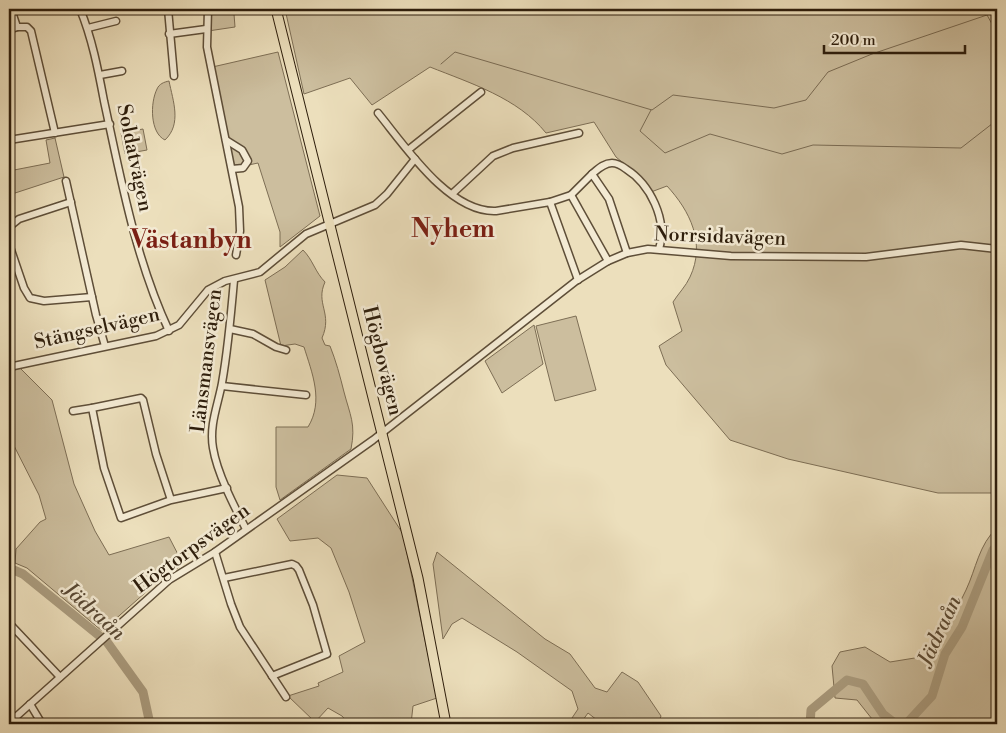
<svg xmlns="http://www.w3.org/2000/svg" width="1006" height="733" font-family="'Libre Bodoni',serif">
<style>
.green{fill:#ccbe9e;stroke:#7d6e55}
.lines{fill:none;stroke-linecap:round;stroke-linejoin:round}
.stream{stroke:#796a52;stroke-width:1}
.river{stroke:#ab9d80;stroke-width:9}
.minor-casing{stroke:#5e4e38;stroke-width:9}
.major-casing{stroke:#2e1e0c;stroke-width:11}
.minor{stroke:#f3ead3;stroke-width:6}
.major{stroke:#ecdfbc;stroke-width:9}
.labels{text-anchor:middle;dominant-baseline:central;stroke-width:5;stroke-linejoin:round;paint-order:stroke}
.street-label{font-size:20px;fill:#2e1e0c;stroke:#f3ead3}
.water-label{font-size:21px;font-style:italic;fill:#5a4a35;stroke:#f3ead3}
.district-label{font-size:25px;font-weight:bold;fill:#7a1f14;stroke:#f3ead3}
</style>
<rect width="100%" height="100%" fill="#ecdfbc"/>
<filter id="stains"><feTurbulence type="fractalNoise" baseFrequency=".004" numOctaves="4"/><feColorMatrix values="0 0 0 0 .2 0 0 0 0 .09 0 0 0 0 .02 0 0 0 .5 -.17"/></filter>
<radialGradient id="worn" r=".72"><stop offset=".6" stop-color="#630" stop-opacity="0"/><stop offset="1" stop-color="#630" stop-opacity=".3"/></radialGradient>
<!-- green -->
<g class="green">
<path d="M211,9H230L234,14L235,27L208,31Z"/>
<path d="M285,9H997V493H938L788,459L730,440L666,365L659,346L682,331L673,302C678,294 686,286 690,277C706,243 690,211 667,186L651,192L646,182L616,157L594,122L546,133C518,98 470,83 430,67L372,105L350,78L304,94Z"/>
<path d="M278,52L320,216L280,247V232L258,163L230,169L208,68Z"/>
<path d="M169,81C173,101 182,124 165,140C150,133 150,103 157,89C159,84 164,82 169,81Z"/>
<path d="M143,129L147,150L125,154L121,133Z"/>
<path d="M55,138L64,177L9,195V171L50,163L46,140Z"/>
<path d="M303,250C313,260 315,272 325,282C315,304 333,313 322,338L325,345L330,346C336,361 340,376 344,392C350,415 356,424 351,449L280,500L276,487V427H308C324,401 312,373 304,347L295,344L281,346L265,280L285,267Z"/>
<path d="M576,316L596,390L555,401L536,326Z"/>
<path d="M534,325L543,364L502,393L485,361Z"/>
<path d="M20,368L52,400L74,484L95,531L109,555L169,537L183,564L155,584L102,631L27,568L15,563L16,549L40,522L46,519L39,495L9,436V372Z"/>
<path d="M337,475L367,478L403,534L437,698L413,706L411,724H349L342,716L328,708L315,722L288,696L319,686L318,683L343,672L339,656L365,642L349,592L331,548L318,538L290,541L277,519Z"/>
<path d="M997,528V724H876L857,700L835,698L832,666L840,652L865,647L890,662L927,656C942,635 955,613 966,590C976,569 979,544 997,528Z"/>
<path d="M437,552L545,639L570,654L595,688L607,692L622,672L638,682L661,716L658,724H602L588,713L580,724H568L578,709L572,691L517,652L462,618L452,624L443,639L433,564Z"/>
</g>
<g class="lines">
<!-- stream -->
<g class="stream">
<path d="M441,64L455,52L652,110L673,95L774,108L806,100L828,72L872,54L987,15L997,33"/>
<path d="M651,110L640,131L665,153L710,134L782,154L813,145L961,148L997,120"/>
</g>
<!-- river -->
<g class="river">
<path d="M9,568L23,574L107,642L143,692L150,724"/>
<path d="M810,724L811,710L847,680L863,684L883,714L896,724"/>
<path d="M906,724L932,696L945,654L962,627L993,550L997,545"/>
</g>
<defs>
<g id="minor">
<path d="M11,9L17,27H27L31,31L55,133"/>
<path d="M80,9C92,38 98,69 104,101C121,179 135,258 169,331"/>
<path d="M168,9L174,76"/>
<path d="M208,9L207,47L239,207L240,231L236,255"/>
<path d="M88,28L116,21"/>
<path d="M9,30L17,27"/>
<path d="M169,34L206,29"/>
<path d="M100,75L122,71"/>
<path d="M378,113C405,146 449,213 496,211L550,202L578,280"/>
<path d="M9,140L110,124"/>
<path d="M226,140L242,150L248,161L243,168L232,169"/>
<path d="M408,150L481,92"/>
<path d="M592,174C598,169 604,163 612,163C617,163 622,166 626,169C650,184 668,220 659,249"/>
<path d="M66,181L96,315L105,346"/>
<path d="M452,194L493,156L513,148L579,133"/>
<path d="M571,195L608,261"/>
<path d="M550,202L571,195L592,174L609,199L627,253"/>
<path d="M9,227L19,219L71,202"/>
<path d="M9,244L24,288L30,298L44,301L92,297"/>
<path d="M234,280C231,315 228,349 222,383C218,405 209,425 213,448C217,473 234,506 246,529"/>
<path d="M230,329L253,334L276,347L286,350"/>
<path d="M9,367L156,336L179,325L208,290L225,281L260,272L306,234L375,205L387,194L415,159"/>
<path d="M222,386L306,395"/>
<path d="M73,411L92,408"/>
<path d="M171,500L156,454L143,400L141,398L92,408L104,468L121,518L171,500L227,488"/>
<path d="M215,552L231,604L240,627L286,697"/>
<path d="M224,578L292,564L296,566L299,570L313,605L327,654L272,676"/>
<path d="M9,623L60,677"/>
<path d="M30,704L42,724"/>
<path d="M9,723L169,580L215,552L373,440L576,281L608,261L627,253L648,249L731,256L866,257L961,245L997,249"/>
</g>
<path id="major" d="M276,9L418,578L446,724"/>
</defs>
<!-- minor casing -->
<use href="#minor" class="minor-casing"/>
<!-- major casing -->
<use href="#major" class="major-casing"/>
<!-- minor -->
<use href="#minor" class="minor"/>
<!-- major -->
<use href="#major" class="major"/>
</g>
<g class="labels">
<!-- street labels -->
<g class="street-label">
<text transform="translate(134 158) rotate(78)">Soldatvägen</text>
<text transform="translate(720 237) rotate(2)">Norrsidavägen</text>
<text transform="translate(97 329) rotate(-13)">Stängselvägen</text>
<text transform="translate(207 361) rotate(-83)">Länsmansvägen</text>
<text transform="translate(382 361) rotate(76)">Högbovägen</text>
<text transform="translate(192 549) rotate(-36)">Högtorpsvägen</text>
</g>
<!-- water labels -->
<g class="water-label">
<text transform="translate(94 612) rotate(42)">Jädraån</text>
<text transform="translate(940 631) rotate(-65)">Jädraån</text>
</g>
<!-- district labels -->
<g class="district-label">
<text x="453" y="229">Nyhem</text>
<text x="191" y="240">Västanbyn</text>
</g>
</g>
<!-- margin -->
<rect width="1006" height="733" fill="none" stroke="#ecdfbc" stroke-width="30"/>
<rect x="10" y="10" width="986" height="713" fill="none" stroke="#2e1e0c" stroke-width="2.5"/>
<rect x="15" y="15" width="976" height="703" fill="none" stroke="#2e1e0c"/>
<!-- scale -->
<path d="M824 45v8h141v-8" fill="none" stroke="#2e1e0c" stroke-width="2.5"/>
<text x="831" y="45" font-size="15" fill="#2e1e0c" stroke="#f3ead3" stroke-width="4" paint-order="stroke">200 m</text>
<rect width="100%" height="100%" filter="url(#stains)"/>
<rect width="100%" height="100%" fill="url(#worn)"/>
</svg>
